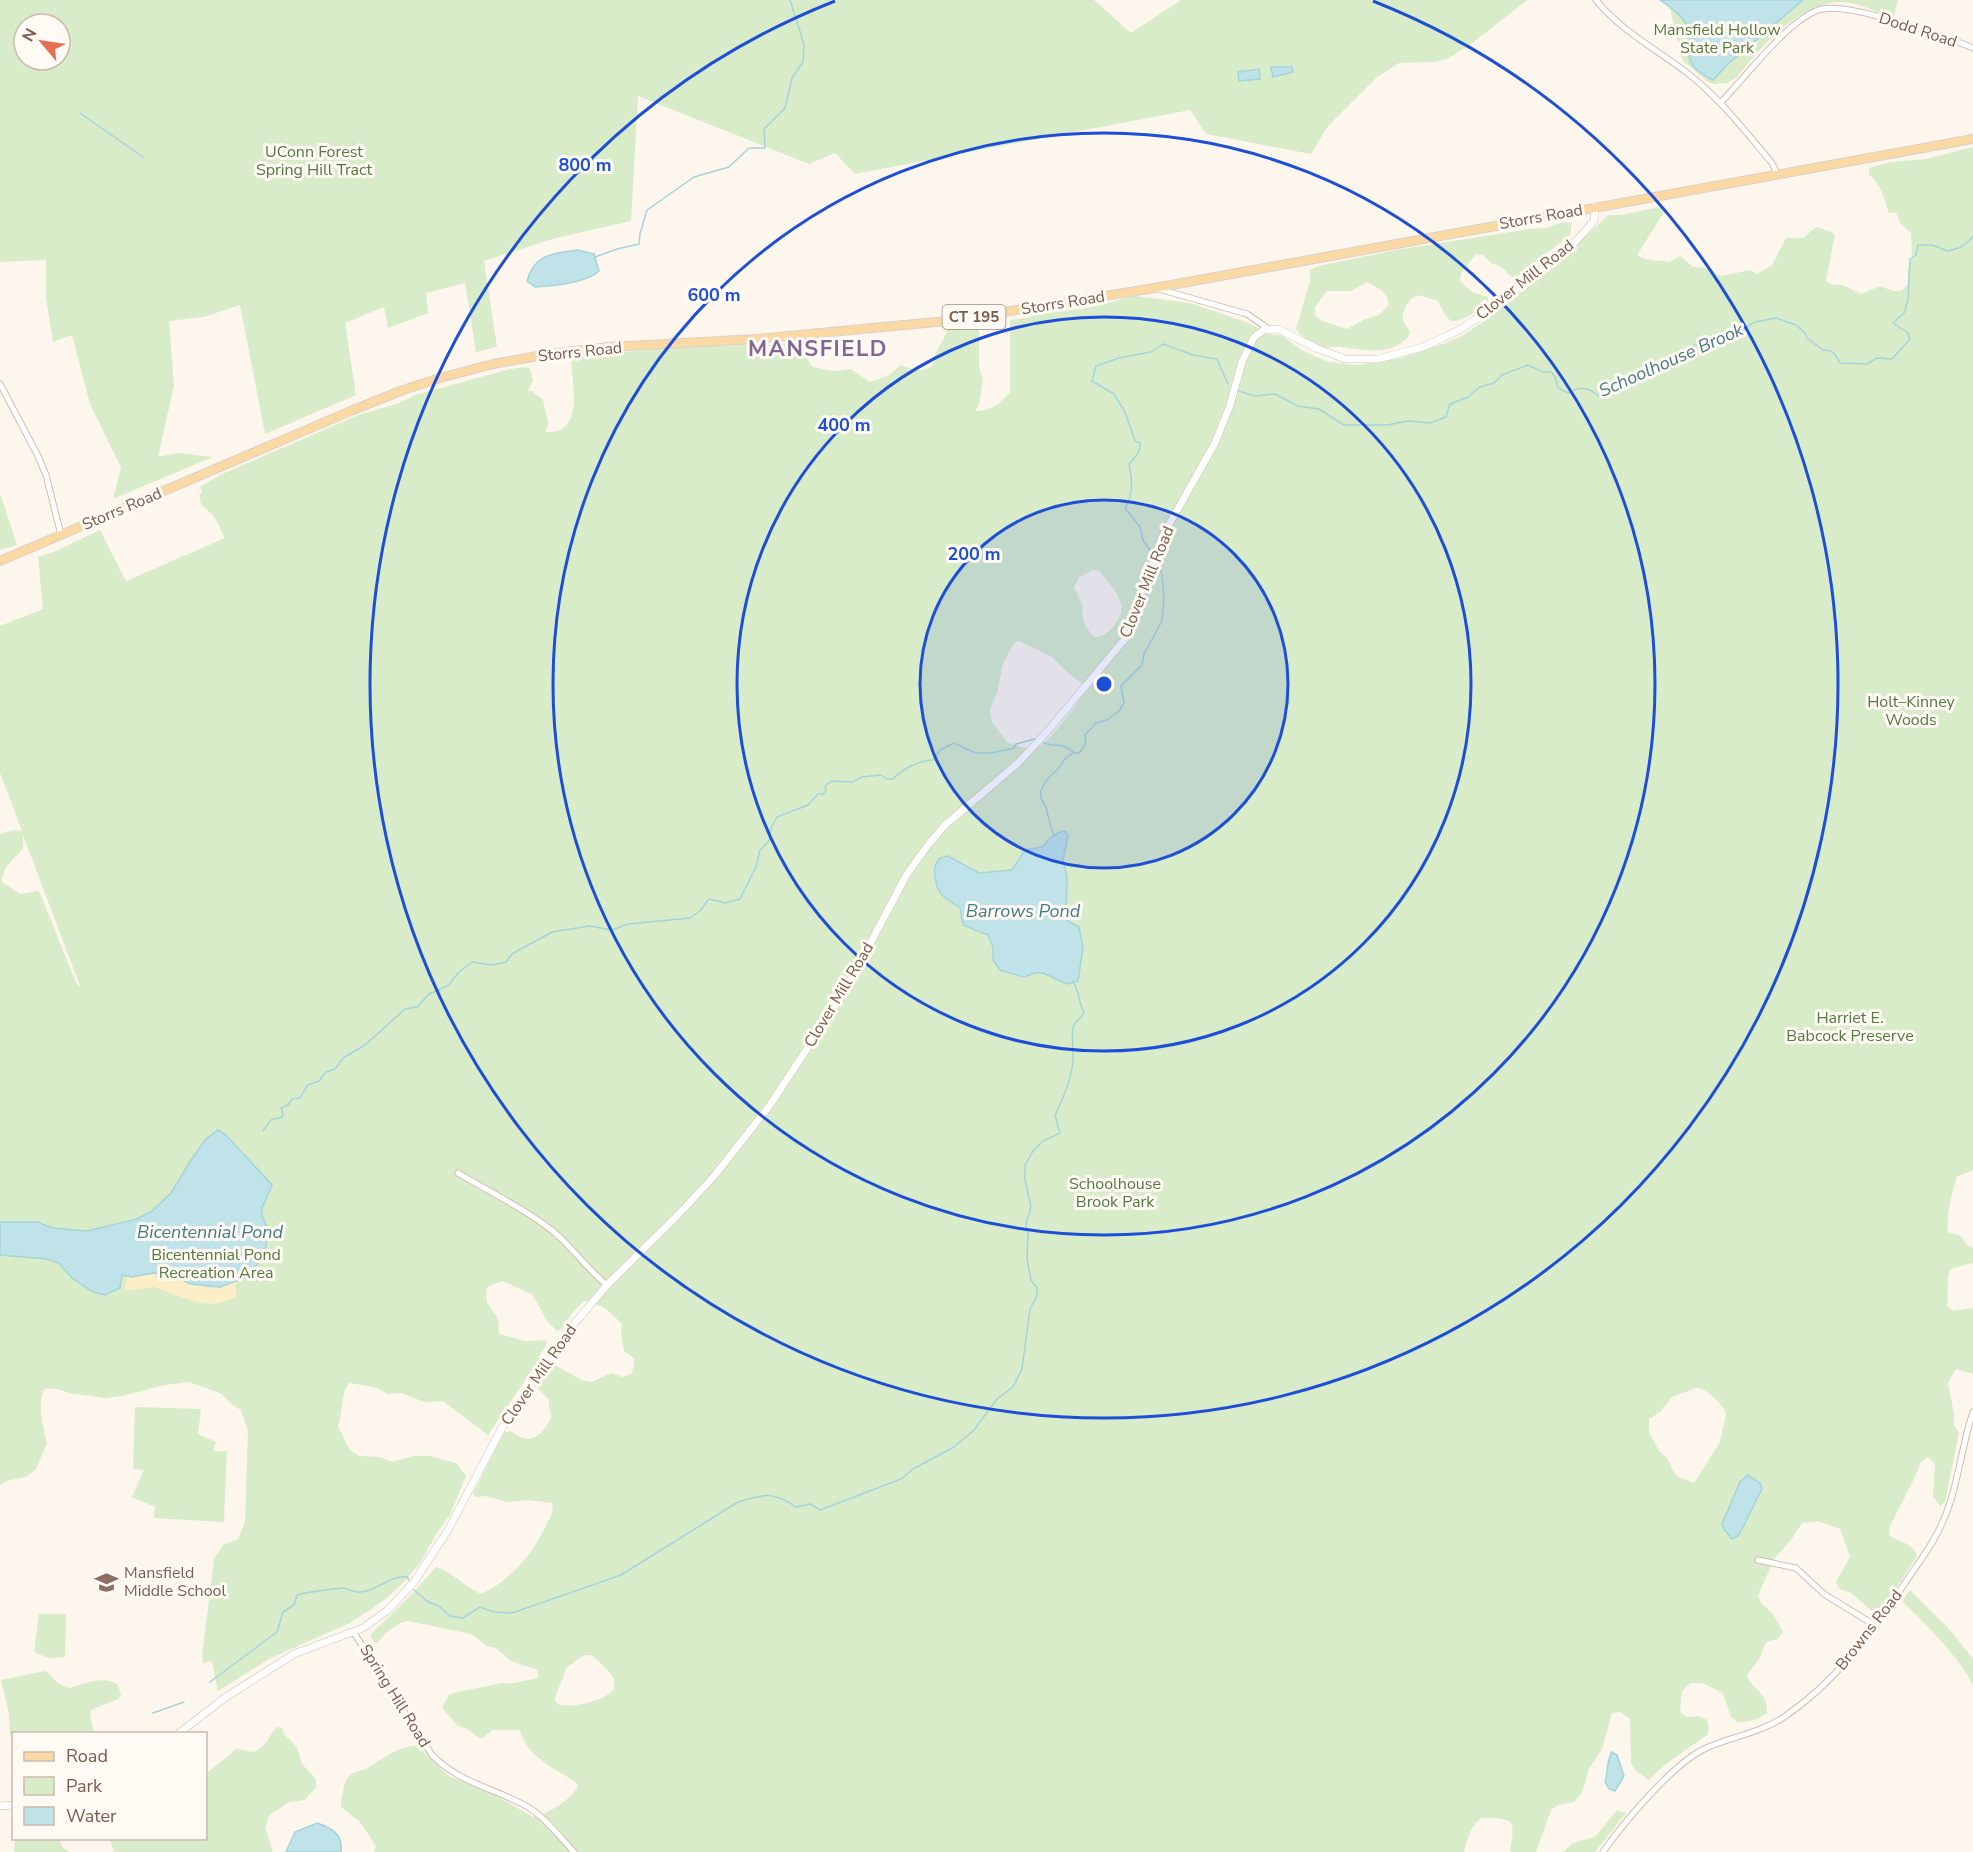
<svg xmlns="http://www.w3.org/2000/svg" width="1973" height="1852" font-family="'Nunito Sans',sans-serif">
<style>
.green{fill:#d8ecc9;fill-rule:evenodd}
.sand{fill:#fcefc7}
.water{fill:#bfe3e8;stroke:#a5d3da;stroke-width:1.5}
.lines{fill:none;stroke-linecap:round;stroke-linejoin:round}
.stream{stroke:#a5d3da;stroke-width:1.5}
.minor-casing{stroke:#d1beb0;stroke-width:7}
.tertiary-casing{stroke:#d1beb0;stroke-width:8}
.primary-casing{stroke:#dad1cd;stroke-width:10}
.minor{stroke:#fff;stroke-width:5}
.tertiary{stroke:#fff;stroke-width:7}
.primary{stroke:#fbd9a5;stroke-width:8}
.ring{fill:none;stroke:#1d4ed8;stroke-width:3}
.labels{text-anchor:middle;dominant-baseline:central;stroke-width:6;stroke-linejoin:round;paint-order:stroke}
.shield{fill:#fffaf3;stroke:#a28b7f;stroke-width:1.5}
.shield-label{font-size:15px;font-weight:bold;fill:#7a5c4d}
.park-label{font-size:16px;fill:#537a41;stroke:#fffaf3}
.street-label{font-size:16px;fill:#7a5c4d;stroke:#fffaf3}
.education-label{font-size:16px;fill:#785e54;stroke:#fffaf3;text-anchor:start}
.water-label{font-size:18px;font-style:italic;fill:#437c86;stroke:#fffaf3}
.district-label{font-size:22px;font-weight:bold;letter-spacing:1.5px;fill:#846695;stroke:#fffaf3}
.centre{fill:#1d4ed8;stroke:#fffaf3;stroke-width:3}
.ring-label{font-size:18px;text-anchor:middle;font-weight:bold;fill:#1d4ed8;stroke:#fffaf3;stroke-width:6;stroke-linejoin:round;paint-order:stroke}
</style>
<rect width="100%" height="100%" fill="#fdf6ec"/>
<!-- green -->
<g class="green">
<path d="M0,0H1094L1131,33L1181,0H1527L1471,44L1447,59L1434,62L1399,63L1376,78L1328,126L1311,154L1206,134L1190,110L855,174L835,153L809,164L638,96L631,221L552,239L484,261L497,347L476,352L465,283L426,293L428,313L388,328L384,307L345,323L356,395L265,434L240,305L204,317L169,321L174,385L158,457L178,453L213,457L113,499L121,467L90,404L72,335L53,342L46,298V260L0,262ZM24,24H60V60H24Z"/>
<path d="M1660,0H1898L1894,17C1878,12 1860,4 1844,2C1801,0 1761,47 1737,77L1727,83L1714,84L1708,82L1682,60L1670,8Z"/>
<path d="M1973,147V1170L1958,1176C1952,1187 1946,1220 1948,1232L1961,1236L1968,1246L1973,1248V1263L1950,1269C1946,1281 1949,1293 1947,1306L1953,1311L1973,1308V1374L1956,1369L1948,1383L1954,1414V1425L1959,1433L1945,1502L1940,1506L1933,1496L1935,1464L1928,1457L1921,1462L1913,1481L1890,1526L1889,1535C1899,1543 1913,1542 1917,1556L1884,1607L1877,1612H1873L1851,1593L1840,1589L1836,1582L1850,1557L1840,1529L1818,1521L1802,1523L1791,1540L1775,1558L1758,1595L1761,1603L1773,1614L1783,1632L1778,1639L1766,1642L1759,1659L1747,1675C1751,1690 1768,1691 1767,1713C1758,1720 1749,1722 1738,1722L1731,1717L1723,1693L1702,1683H1690L1682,1691L1680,1712L1686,1717L1699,1716L1707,1720L1709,1728L1707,1735L1667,1763L1649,1780L1636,1771L1631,1764L1630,1719L1620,1712L1612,1713L1602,1749L1589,1769L1582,1793L1574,1802L1558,1805L1551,1810L1536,1852H1510C1515,1820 1516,1818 1482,1818C1472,1823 1466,1841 1464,1852H373L376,1846L360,1822L341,1807C341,1799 344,1780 350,1775C355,1771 363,1770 368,1768C382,1760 401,1744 417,1746L449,1776L488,1791L533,1817C548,1814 571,1800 578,1786L576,1782C555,1769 526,1756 520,1730H493L483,1738H479L468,1729L458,1726L442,1708L449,1695L453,1693L502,1683H514L538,1678L537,1670L511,1661L496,1648L487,1646L471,1634L408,1621L402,1622L387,1632L376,1644L371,1638V1634L414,1592L436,1567C453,1572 465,1587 481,1594C516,1578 539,1545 553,1510L552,1503L528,1500L507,1502L487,1496L475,1497L473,1493C485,1473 492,1451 505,1432L510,1431C515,1433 518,1437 523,1438C536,1443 547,1427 552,1416L549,1409V1400L538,1388V1384L549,1366L553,1364L582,1380L591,1382L611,1373L623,1377L631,1374L634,1366V1358L624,1351L621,1334L622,1325C610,1310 602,1305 584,1301L573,1312L563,1328L557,1331L547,1321L532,1294L502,1281L487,1287C485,1308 489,1303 498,1318L499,1334L525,1341L545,1340L547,1343L539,1357L540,1358L488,1435L443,1401L424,1402L401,1393L388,1394L374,1387L349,1383C341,1393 343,1412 338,1426L349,1449L359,1456L380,1457L392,1462L414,1456H430L456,1463L466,1476L451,1513L437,1533L420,1563L405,1581L382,1602L350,1623L271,1658L218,1691L212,1661L203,1663L202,1656L214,1559L223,1545L238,1539L245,1522L248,1430L241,1410L231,1404L222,1394L189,1382L164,1385L122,1396L105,1398L69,1393L58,1389L46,1388C36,1399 43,1429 47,1443L36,1469L26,1477L6,1481L0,1485V834L14,830L22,831L0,773V626L43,609L38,557L56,551L100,530L126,581L225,538L214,516L201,504L199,495L202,492L200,487L220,475L358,415L397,404L415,395L510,369L527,367L530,369L533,380L528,391H532L543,400L548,423L546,432C585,434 572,385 571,359H575L579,355L689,347L802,343C811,349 804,360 813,367L833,371L851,369L870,382L888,376L901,365C910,369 926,374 933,364C935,360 935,354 937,350C941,342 946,337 947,328C953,324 973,325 978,327L979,331V367L983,379L979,405L975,411C992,411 998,404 1010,393V320L1026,318L1036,314L1088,308L1135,296L1190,303L1246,322L1271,335H1281L1303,351L1329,362L1358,365L1400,358L1446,343L1462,336L1494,314L1566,256L1608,215H1621L1665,206L1663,214L1637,255L1645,259L1669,262L1680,256L1693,267L1706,268L1721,276L1750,270L1757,274L1772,265L1786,238H1803L1816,227L1832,232L1835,235L1826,281L1833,285H1842L1861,294L1880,286C1892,290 1901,297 1908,283V270L1912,258L1911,233L1900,223L1897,213H1889C1883,195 1882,187 1869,174V168L1891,162L1926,159ZM1093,570L1099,571C1114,590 1133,605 1112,628C1107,633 1103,637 1095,637L1091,634L1085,625L1082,615L1083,606L1074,587L1079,577ZM1019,641L1052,657L1067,672L1086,687C1085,697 1048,742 1039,747C1032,751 1014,745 1007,742L992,722L990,709L997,693L1003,663L1015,642ZM23,835L80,986L79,987L75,980L40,893L37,891L20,894L2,882C2,867 14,859 23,849ZM1696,1388C1708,1389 1722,1403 1726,1414L1720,1442L1694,1483L1679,1477L1673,1471L1668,1459L1659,1451L1649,1432V1419L1660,1412L1672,1397ZM1740,1482L1761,1493L1739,1535L1732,1539L1726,1531ZM584,1655H590L594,1657C604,1668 619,1675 613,1691C599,1702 578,1707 560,1705L555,1701C555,1690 564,1680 566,1668Z"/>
<path d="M1564,222L1572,223L1570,235L1515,278L1510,276L1502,267L1491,263L1483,255L1476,254L1461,273L1460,281L1472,292L1488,297V301C1482,308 1458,326 1450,320C1444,316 1442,306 1436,300C1430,299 1422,295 1416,296C1408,298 1401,313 1403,321C1406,327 1409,327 1410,334C1395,357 1364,350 1341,347C1335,346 1329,348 1323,347C1313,344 1301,337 1296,329L1310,281V270L1318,266L1396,250L1529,229L1546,228ZM1367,282C1377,287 1388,292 1389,305L1379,315L1363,320L1347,329L1322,321L1315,315V307L1327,291H1351Z"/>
<path d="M0,493L17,545L0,550Z"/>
<path d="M135,1407L201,1409L198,1434L216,1442L213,1451H227L224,1522L154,1518L155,1507L132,1497L144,1470L133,1469Z"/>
<path d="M1910,1590L1950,1630L1973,1659V1685C1956,1653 1928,1627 1902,1601Z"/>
<path d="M39,1614H66L65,1657L48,1658L34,1652Z"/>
<path d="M45,1671C55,1677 53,1684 70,1688C85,1683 104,1675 118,1685L121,1695L118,1699L91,1710C88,1718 94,1725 93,1733L10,1735L9,1714L1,1680Z"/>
<path d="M277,1727L282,1728L285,1735L297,1747L302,1764L316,1779V1787L305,1800L289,1802L269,1816L265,1827L273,1852H114L110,1839L206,1838V1774L236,1749C242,1748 245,1752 251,1752C265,1751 269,1735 277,1727Z"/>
<path d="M1617,1810L1626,1813L1595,1852H1563L1573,1843L1595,1837Z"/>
<path d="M15,1839H59L63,1848L70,1852H14Z"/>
</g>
<!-- sand -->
<path class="sand" d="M151,1273L209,1288L229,1284L242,1279L235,1285L237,1297L215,1304L196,1302L153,1287L124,1291L127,1277Z"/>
<!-- water -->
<g class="water">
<path d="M1660,0H1803L1728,64L1713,80C1706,77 1702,74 1697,70C1681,56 1694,38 1685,22C1679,13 1669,6 1660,0Z"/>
<path d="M1271,67H1292L1293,72L1273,77Z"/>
<path d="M1259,69L1260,79L1239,81L1238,72Z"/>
<path d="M578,250L594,254L599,271C586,283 553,286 535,287L527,281C534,254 554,253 578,250Z"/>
<path d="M1062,831L1066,832L1068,836L1063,860L1067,876L1066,917L1068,921L1079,927L1083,947L1078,981L1067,984L1043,973H1035L1024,977L1000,970L993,960V947L988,935L963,925L960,908C944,897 938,896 935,877C934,869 934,865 940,858L948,856L979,873L1012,870L1025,850L1042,847L1051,837Z"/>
<path d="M218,1130L226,1135L272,1185L262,1208V1216L267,1227L266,1247L253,1272L247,1277L220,1287L191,1284L177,1278L154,1273L132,1277L122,1275L120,1288L105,1295L93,1292L72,1278L59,1263L47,1259L0,1255V1222H38L52,1228L87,1231L137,1219L152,1211L171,1193L191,1160L206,1139Z"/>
<path d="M1748,1475L1760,1483L1762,1489L1739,1535L1732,1539L1723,1528L1722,1524L1740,1482Z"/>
<path d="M1612,1752L1617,1755L1624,1776L1615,1791L1609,1789L1605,1782C1608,1773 1606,1762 1612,1752Z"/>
<path d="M317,1823C332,1828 343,1834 341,1852H286L295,1832Z"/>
</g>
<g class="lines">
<!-- stream -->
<g class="stream">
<path d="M80,113L143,157"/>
<path d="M595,257L617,249L639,244L640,234L647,210L694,177L729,167L749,148H765L764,129L785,108L792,78L803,62L804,44L790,0"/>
<path d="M1239,391L1255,396L1275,394L1298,406L1319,409L1344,425H1387L1408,421L1430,423L1446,417L1450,404L1468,397L1480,387L1494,383L1502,375L1528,365L1543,372H1551L1555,377L1558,388L1569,393C1579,386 1590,387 1598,396L1636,375L1638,370L1647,368L1655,370L1666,365L1673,358L1688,355L1693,346L1729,337L1755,322L1776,318L1796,325L1805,333L1807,338L1823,350C1833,349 1835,354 1840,363L1867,364L1877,358L1892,359L1910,339L1908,333L1893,323L1904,313L1908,300L1910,259L1916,255L1918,245H1932L1948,251L1959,248L1969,241L1973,236"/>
<path d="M1152,553L1143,540L1140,527L1125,508C1134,493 1132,479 1129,464C1134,458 1142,451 1140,443L1135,441L1125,412L1114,394L1092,381L1096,366L1119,358L1151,352L1163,344L1193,355L1217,359L1228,384"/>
<path d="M1044,743C1055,747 1066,743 1074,753H1079C1084,747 1087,743 1085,735L1096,723L1107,720L1119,711L1124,703L1121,686L1142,665L1144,654L1162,621L1164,598L1162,575L1157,559"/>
<path d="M1054,835C1050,825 1048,817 1046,807C1045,804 1042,801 1041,798C1038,787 1050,776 1057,770C1063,763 1064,757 1074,753"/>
<path d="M263,1131L271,1120L282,1117L283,1114L281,1108L288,1105L292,1099L300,1098L308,1085L319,1081L326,1072L335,1069L343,1058L365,1045L405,1009L417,1007L429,994L449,985L458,973L472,962L492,965L506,962L512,954L552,932L589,926L612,930L628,924L690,918L700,911L709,899L725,903L740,899L756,867L760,850L769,841L771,828L777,817L808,805L818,794H823L826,791L825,786L832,781L852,782L862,777L881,775L887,779H893C903,769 919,760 933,760L940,750L954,743L975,753H991L1014,748L1016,744L1035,739"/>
<path d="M414,1590L428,1602L439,1606L450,1616L463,1618L480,1607L494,1612L512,1613L621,1575L738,1502C764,1494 773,1491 796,1507L810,1504L820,1510L901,1479L913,1469L954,1447L974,1430L997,1399L1013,1387L1022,1369L1030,1309L1037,1296V1288L1031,1280L1027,1259L1028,1235L1026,1224L1031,1207L1025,1180V1165L1033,1151L1043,1141L1060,1133L1055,1115C1063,1099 1071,1080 1073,1061C1074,1051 1071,1038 1073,1028C1074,1021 1081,1019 1084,1013C1079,1002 1079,992 1073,981"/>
<path d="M210,1682L277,1632L283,1612L294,1605L297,1595C301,1593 339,1588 344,1588C348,1589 353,1592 358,1592C375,1593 389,1575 407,1577L409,1580"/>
<path d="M153,1713L184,1702"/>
<path d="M124,1734L128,1732"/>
</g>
<defs>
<g id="minor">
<path d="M1596,0C1621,31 1656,49 1686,72C1720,98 1745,131 1772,163L1777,174"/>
<path d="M1721,102C1747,76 1785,23 1818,10C1845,0 1944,36 1973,48"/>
<path d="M1159,289L1247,314L1269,329"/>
<path d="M0,384L37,454L46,475L61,535"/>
<path d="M458,1173C490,1192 525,1209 554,1232C573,1248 587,1269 607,1285"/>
<path d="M1758,1560L1796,1568L1824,1594L1876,1626"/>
<path d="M354,1633L432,1755C459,1783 494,1788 526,1806C543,1815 561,1838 574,1852"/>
<path d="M1603,1852C1624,1822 1672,1765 1704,1749C1730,1737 1760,1733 1784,1717C1836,1682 1871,1633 1905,1583C1918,1563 1934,1544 1943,1521C1958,1488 1961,1447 1973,1412"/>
</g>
<g id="tertiary">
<path d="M178,1734L226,1697L294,1654L363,1628L388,1610L414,1582L448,1530L503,1426L569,1330L607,1285L679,1214L715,1175L770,1105L845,991L907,874L928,845L945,825L1017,764L1046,733L1125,639L1162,537L1215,443L1230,405L1242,362L1254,337L1264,330L1278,329L1316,348L1345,359H1378L1423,347L1459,330L1490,310L1577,240L1594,221L1595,207"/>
<path d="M0,1806L14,1805"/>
</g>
<path id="primary" d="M0,561L353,410L403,390L440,378L493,364L549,354L609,347L757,339L947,321L1155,288L1973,139"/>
</defs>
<!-- minor casing -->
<use href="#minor" class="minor-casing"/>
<!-- tertiary casing -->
<use href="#tertiary" class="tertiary-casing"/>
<!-- primary casing -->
<use href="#primary" class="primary-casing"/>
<!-- minor -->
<use href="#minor" class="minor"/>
<!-- tertiary -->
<use href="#tertiary" class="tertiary"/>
<!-- primary -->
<use href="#primary" class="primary"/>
</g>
<!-- distance rings -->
<circle cx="1104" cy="684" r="184" fill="#1d4ed8" fill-opacity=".12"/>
<g class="ring">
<circle cx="1104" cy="684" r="184"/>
<circle cx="1104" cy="684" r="367"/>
<circle cx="1104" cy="684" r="551"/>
<path d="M1373 1A734 734 0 1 1 835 1"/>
</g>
<!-- icons -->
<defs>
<symbol id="school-bare" viewBox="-9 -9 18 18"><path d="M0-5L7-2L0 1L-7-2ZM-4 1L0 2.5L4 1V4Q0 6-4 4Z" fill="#8d6e63" stroke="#fffaf3" stroke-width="2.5" paint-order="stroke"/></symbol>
</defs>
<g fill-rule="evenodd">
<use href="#school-bare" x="90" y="1566" width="33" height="33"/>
</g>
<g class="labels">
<!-- shield labels -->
<rect class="shield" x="942.5" y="305" width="63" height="24" rx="4.5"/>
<g class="shield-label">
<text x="974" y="317">CT 195</text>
</g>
<!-- park labels -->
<g class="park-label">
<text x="1717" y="30">Mansfield Hollow<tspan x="1717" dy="18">State Park</tspan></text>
<text x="314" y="152">UConn Forest<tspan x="314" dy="18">Spring Hill Tract</tspan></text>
<text x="1911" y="702">Holt–Kinney<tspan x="1911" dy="18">Woods</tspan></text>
<text x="1850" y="1018">Harriet E.<tspan x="1850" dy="18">Babcock Preserve</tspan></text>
<text x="1115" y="1184">Schoolhouse<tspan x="1115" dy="18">Brook Park</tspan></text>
<text x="216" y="1255">Bicentennial Pond<tspan x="216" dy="18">Recreation Area</tspan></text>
</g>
<!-- street labels -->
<g class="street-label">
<text transform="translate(1918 30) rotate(18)">Dodd Road</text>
<text transform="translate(1541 217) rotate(-10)">Storrs Road</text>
<text transform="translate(1525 280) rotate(-38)">Clover Mill Road</text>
<text transform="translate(1063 303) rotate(-9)">Storrs Road</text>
<text transform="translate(580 352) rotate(-6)">Storrs Road</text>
<text transform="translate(122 509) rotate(-23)">Storrs Road</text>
<text transform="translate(1147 582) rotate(-68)">Clover Mill Road</text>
<text transform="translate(839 995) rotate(-59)">Clover Mill Road</text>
<text transform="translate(539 1375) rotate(-55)">Clover Mill Road</text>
<text transform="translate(1869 1630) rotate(-52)">Browns Road</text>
<text transform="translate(395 1696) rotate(58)">Spring Hill Road</text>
</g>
<!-- education labels -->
<g class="education-label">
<text x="124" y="1573">Mansfield<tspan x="124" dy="18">Middle School</tspan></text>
</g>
<!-- water labels -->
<g class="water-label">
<text transform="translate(1671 360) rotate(-24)">Schoolhouse Brook</text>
<text x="1023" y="911">Barrows Pond</text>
<text x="210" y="1232">Bicentennial Pond</text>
</g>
<!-- district labels -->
<g class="district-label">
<text x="818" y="349">MANSFIELD</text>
</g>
</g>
<circle cx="1104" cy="684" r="9" class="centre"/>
<g class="ring-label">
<text x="585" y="171">800 m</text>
<text x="714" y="301">600 m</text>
<text x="844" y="431">400 m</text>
<text x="974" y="560">200 m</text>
</g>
<!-- legend -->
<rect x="12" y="1732" width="195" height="108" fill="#fffaf3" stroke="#cabbb1" stroke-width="1.5"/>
<rect x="24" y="1752" width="30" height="9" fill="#fbd9a5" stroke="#cabbb1" stroke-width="1.5"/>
<text x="66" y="1762" font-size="18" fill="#7a5c4d">Road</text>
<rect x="24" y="1777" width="30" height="18" fill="#d8ecc9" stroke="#cabbb1" stroke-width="1.5"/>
<text x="66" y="1792" font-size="18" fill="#7a5c4d">Park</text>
<rect x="24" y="1807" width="30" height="18" fill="#bfe3e8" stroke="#cabbb1" stroke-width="1.5"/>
<text x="66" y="1822" font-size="18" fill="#7a5c4d">Water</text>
<!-- north arrow -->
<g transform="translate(42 42) rotate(299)"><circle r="28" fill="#fffaf3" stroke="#cabbb1" stroke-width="1.5"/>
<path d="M0-4.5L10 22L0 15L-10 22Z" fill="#e76f51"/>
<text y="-9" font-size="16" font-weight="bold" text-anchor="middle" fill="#7a5c4d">N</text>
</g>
</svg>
